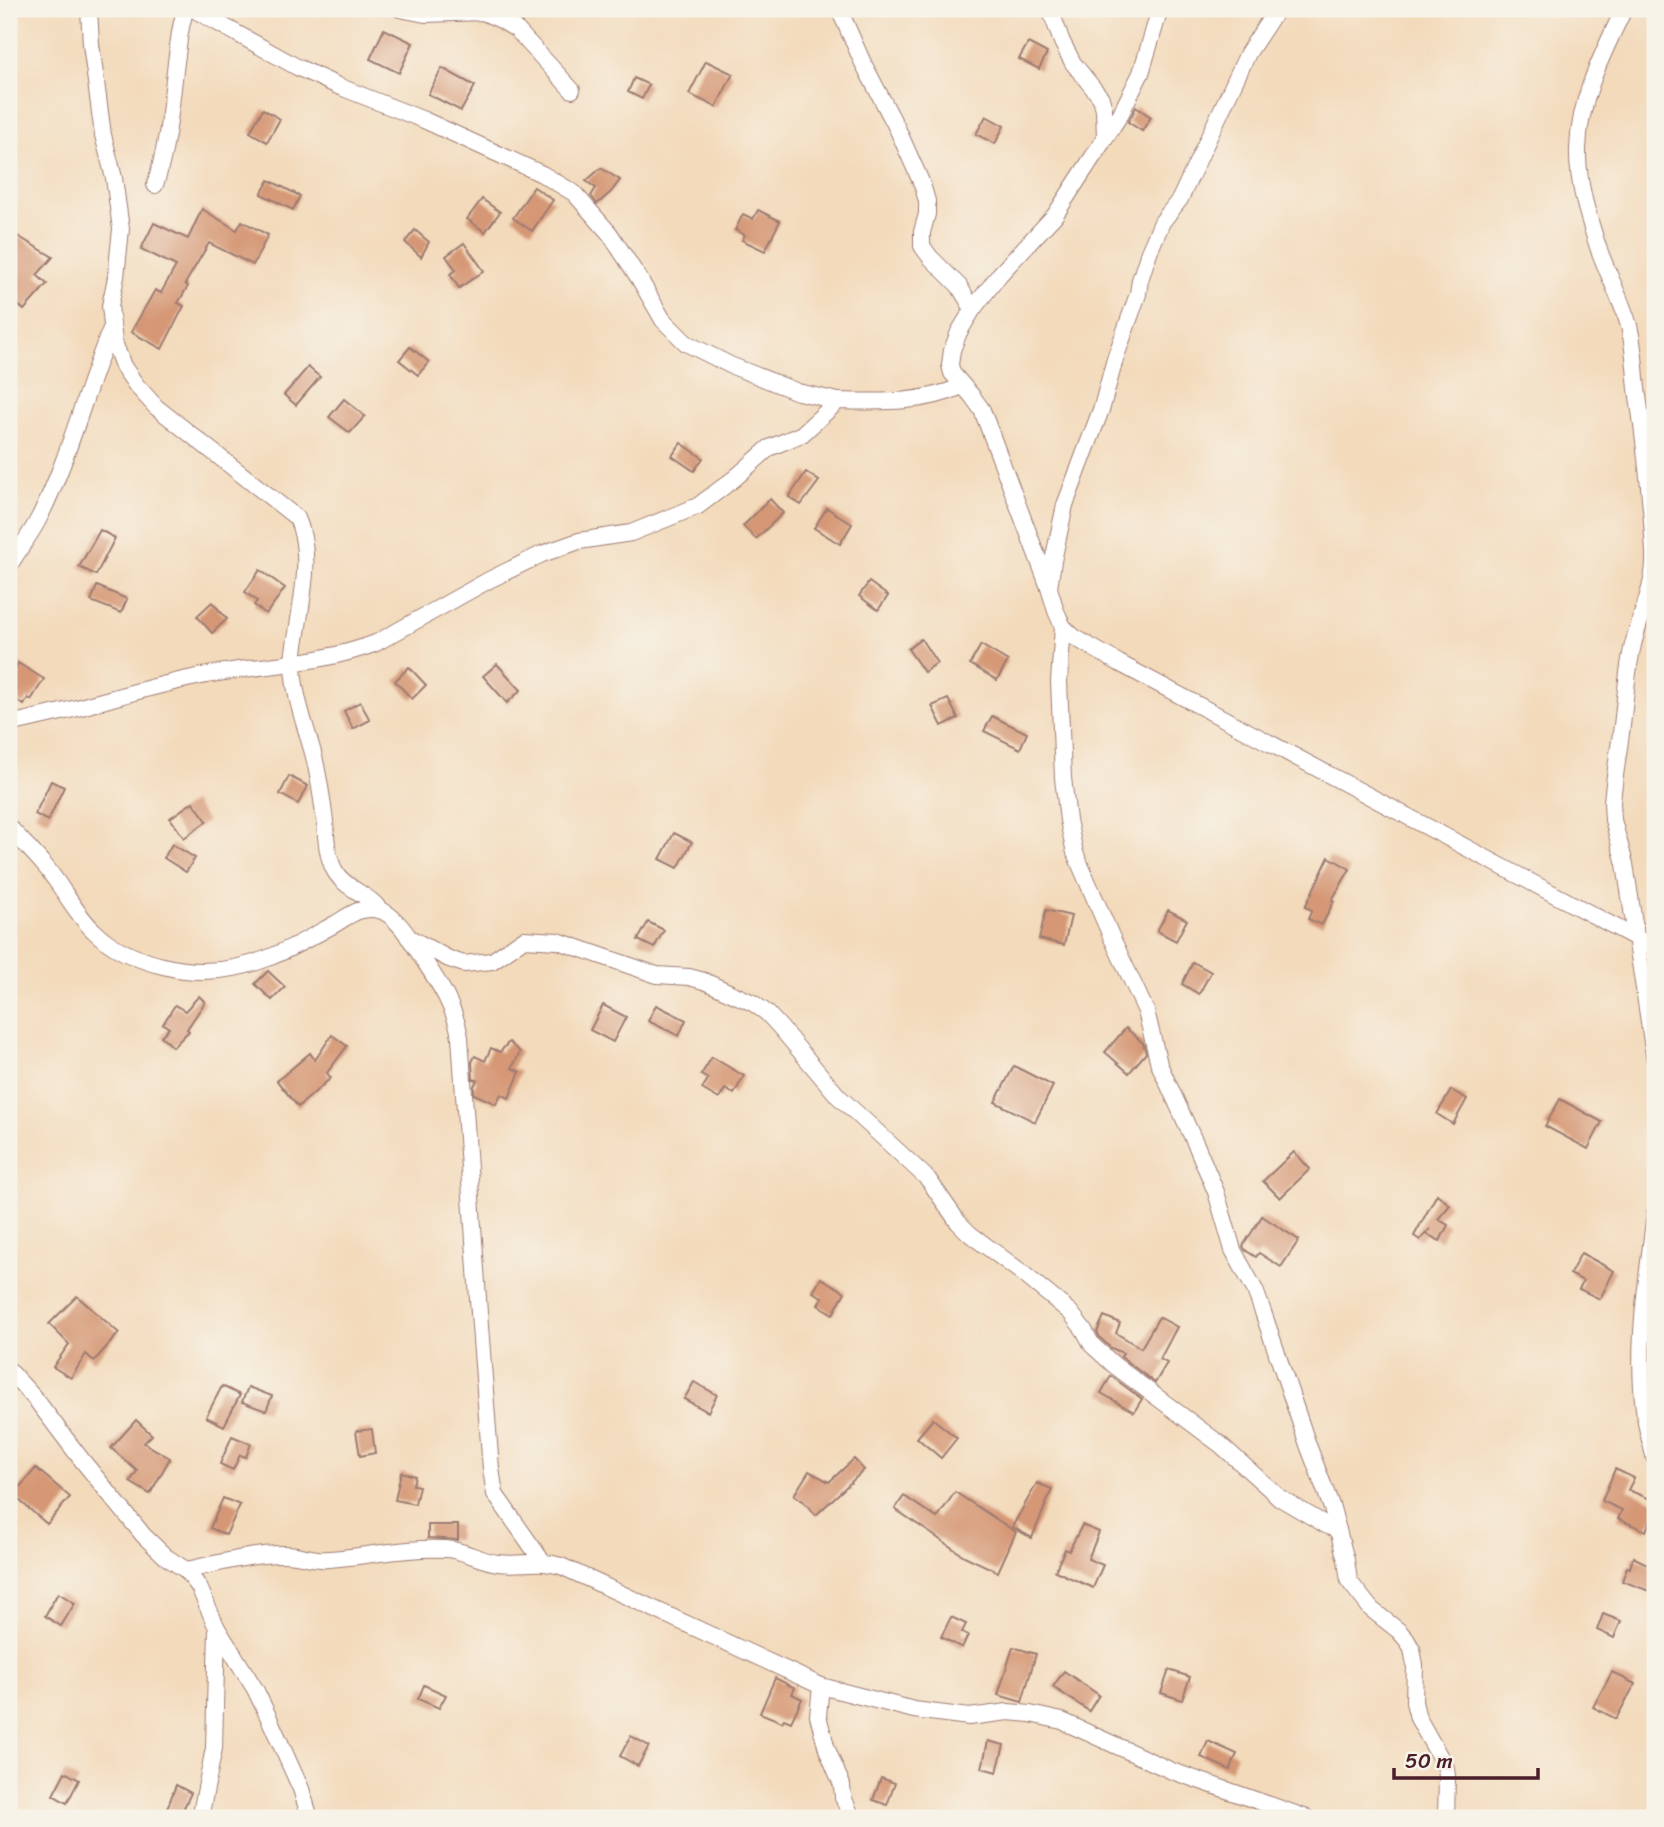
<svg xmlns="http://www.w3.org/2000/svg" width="1664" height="1827" font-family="Sriracha,sans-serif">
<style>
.building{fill:#d59775}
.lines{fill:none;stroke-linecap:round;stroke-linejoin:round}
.street-casing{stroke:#9e7c73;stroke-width:18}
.street{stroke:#fff;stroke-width:16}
</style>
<rect width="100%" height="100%" fill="#f7f3e8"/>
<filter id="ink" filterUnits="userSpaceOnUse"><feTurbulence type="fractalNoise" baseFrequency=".0143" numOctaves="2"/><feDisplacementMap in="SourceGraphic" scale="14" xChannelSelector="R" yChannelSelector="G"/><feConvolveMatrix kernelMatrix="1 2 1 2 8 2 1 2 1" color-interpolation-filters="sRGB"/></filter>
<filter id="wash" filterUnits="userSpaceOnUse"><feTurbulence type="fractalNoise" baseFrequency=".00686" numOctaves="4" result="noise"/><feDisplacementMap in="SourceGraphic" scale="28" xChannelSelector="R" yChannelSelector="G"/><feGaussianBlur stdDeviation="1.57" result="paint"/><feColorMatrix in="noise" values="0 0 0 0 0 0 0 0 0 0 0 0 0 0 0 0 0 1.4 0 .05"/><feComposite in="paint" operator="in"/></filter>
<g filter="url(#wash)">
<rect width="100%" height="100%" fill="#f3dabb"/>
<g id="blocks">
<!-- building -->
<g class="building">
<path d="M384,29L413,43L399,73L370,59Z"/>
<path d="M1028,43L1047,53L1039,69L1019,59Z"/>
<path d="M706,61L733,74L716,107L689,94Z"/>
<path d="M442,68L475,86L461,111L428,94Z"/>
<path d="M634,78L649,85L642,99L628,92Z"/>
<path d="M1136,107L1151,117L1142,131L1128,122Z"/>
<path d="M263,109L280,119L267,142L250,132Z"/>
<path d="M986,116L1004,126L995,144L976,134Z"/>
<path d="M601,168L620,180L611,192L597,204L591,196L596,188L586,181Z"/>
<path d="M269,180L300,196L293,210L261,194Z"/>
<path d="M534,187L553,200L532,231L513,218Z"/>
<path d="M482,199L500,212L485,232L467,219Z"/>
<path d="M202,209L237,230L242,221L268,235L253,265L209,243L185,284L188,286L178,303L184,306L162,349L131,332L155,290L161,293L176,266L141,249L154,223L188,239Z"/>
<path d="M758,210L780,221L765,251L742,240L745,235L735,230L743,214L753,219Z"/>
<path d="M415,230L429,242L421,257L405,242Z"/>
<path d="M9,231L53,257L37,275L47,284L24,310L9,297Z"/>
<path d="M464,243L484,271L459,288L450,274L456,270L446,256Z"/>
<path d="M410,347L429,362L418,375L399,360Z"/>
<path d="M308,367L320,377L296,405L284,395Z"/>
<path d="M344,399L365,416L350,433L329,417Z"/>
<path d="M681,443L703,458L694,471L672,456Z"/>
<path d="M806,472L819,481L801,505L789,497Z"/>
<path d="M770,499L783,513L756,539L743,526Z"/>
<path d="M827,508L852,524L840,544L814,528Z"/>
<path d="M100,530L115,538L96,575L79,567Z"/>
<path d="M260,570L285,588L266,614L254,605L257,601L245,592Z"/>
<path d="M869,582L888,596L878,610L859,596Z"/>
<path d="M97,586L127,599L121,613L91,601Z"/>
<path d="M212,602L227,619L212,633L197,616Z"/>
<path d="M921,639L937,663L924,672L908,649Z"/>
<path d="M981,645L1008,661L997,680L970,664Z"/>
<path d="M18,663L44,679L31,700L28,698L24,705L9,696V678Z"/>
<path d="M497,664L521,690L507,703L483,676Z"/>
<path d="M409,667L426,685L412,699L395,681Z"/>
<path d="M948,699L958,718L942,726L932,706Z"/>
<path d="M360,702L370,720L353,729L344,711Z"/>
<path d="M992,716L1027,733L1020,749L984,731Z"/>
<path d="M289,776L308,786L298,804L280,794Z"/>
<path d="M51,781L64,787L48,821L35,814Z"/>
<path d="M193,802L207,821L184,838L170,818Z"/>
<path d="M674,833L692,842L678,868L660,859Z"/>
<path d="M172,844L195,858L186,872L164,858Z"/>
<path d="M1329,857L1350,869L1332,900L1334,901L1322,925L1308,919L1312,910L1305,907Z"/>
<path d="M1046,910L1071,916L1064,945L1039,939Z"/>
<path d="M1168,910L1187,920L1176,941L1157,931Z"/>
<path d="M648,922L664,930L654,948L638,940Z"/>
<path d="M1193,962L1211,972L1199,994L1182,984Z"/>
<path d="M268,971L285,987L272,1000L255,984Z"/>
<path d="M199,996L205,1002L187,1029L189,1031L173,1047L161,1036L169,1028L163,1024L175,1005L185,1011Z"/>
<path d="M603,1005L626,1017L613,1042L590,1030Z"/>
<path d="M656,1005L686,1020L679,1036L648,1021Z"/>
<path d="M1126,1028L1143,1043L1146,1053L1129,1073L1105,1052Z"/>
<path d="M332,1035L347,1046L327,1073L331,1078L298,1107L277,1081L310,1053L315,1060Z"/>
<path d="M509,1042L520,1052L512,1068L520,1072L509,1098L501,1094L496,1104L474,1094V1086L477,1080L473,1079L472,1062L475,1056L485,1061L491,1048L500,1052Z"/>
<path d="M712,1057L744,1076L734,1094L725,1089L719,1099L702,1089L708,1079L701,1075Z"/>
<path d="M1014,1066L1053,1086L1035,1122L995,1102Z"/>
<path d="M1451,1090L1467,1099L1453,1124L1437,1114Z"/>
<path d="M1560,1099L1602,1122L1588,1149L1545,1126Z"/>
<path d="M1294,1152L1310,1169L1280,1198L1263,1181Z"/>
<path d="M1437,1194L1450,1205L1438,1219L1448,1225L1440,1241L1426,1234L1430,1229L1420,1240L1414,1236Z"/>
<path d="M1262,1216L1299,1240L1281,1267L1259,1253L1256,1257L1245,1250L1243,1246Z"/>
<path d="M1581,1253L1614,1271L1600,1299L1579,1289L1583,1281L1570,1274Z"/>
<path d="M821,1278L845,1292L833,1314L818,1305L822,1297L813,1292Z"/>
<path d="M77,1296L119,1333L94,1361L86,1354L71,1378L53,1367L69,1344L49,1324Z"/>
<path d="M1104,1316L1120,1323L1116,1333L1141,1348L1159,1317L1177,1327L1160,1359L1167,1363L1155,1383L1121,1357L1123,1353L1111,1348L1100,1338L1097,1332Z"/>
<path d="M1111,1376L1142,1399L1134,1412L1101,1393Z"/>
<path d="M694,1382L717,1395L708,1412L684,1399Z"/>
<path d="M222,1386L240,1395L224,1426L206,1417Z"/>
<path d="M248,1387L272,1396L266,1411L242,1402Z"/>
<path d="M933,1419L957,1438L941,1458L917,1438Z"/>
<path d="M136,1420L152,1435L144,1443L170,1458L150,1494L130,1482L137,1471L111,1448Z"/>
<path d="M372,1429L375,1453L360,1456L356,1431Z"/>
<path d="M232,1436L251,1444L246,1457L240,1455L233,1470L220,1464Z"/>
<path d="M854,1459L864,1470L816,1515L803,1501L794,1495L809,1471L829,1482Z"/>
<path d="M36,1468L70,1497L47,1524L13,1495Z"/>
<path d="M1615,1469L1634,1478L1628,1490L1655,1501V1519L1652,1518L1646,1531L1618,1519L1622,1510L1602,1501Z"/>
<path d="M401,1472L415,1476L413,1485L419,1486L415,1504L395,1500Z"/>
<path d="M1037,1483L1052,1489L1032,1538L1012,1527Z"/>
<path d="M955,1492L1016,1532L998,1572L964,1556L895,1509L904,1496L937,1518Z"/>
<path d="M223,1498L240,1505L226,1535L210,1528Z"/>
<path d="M428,1525H458V1540L428,1538Z"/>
<path d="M1082,1525L1099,1532L1088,1559L1103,1565L1093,1588L1055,1571L1065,1549L1069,1551Z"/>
<path d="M1633,1557L1655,1568V1593L1622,1581L1627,1567L1630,1568Z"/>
<path d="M58,1593L75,1603L61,1626L45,1616Z"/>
<path d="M1603,1614L1621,1621L1614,1638L1597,1630Z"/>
<path d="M951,1617L966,1624L962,1632L968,1635L962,1648L941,1637Z"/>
<path d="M1013,1647L1036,1654L1022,1702L998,1695Z"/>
<path d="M1169,1670L1190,1677L1182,1700L1161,1693Z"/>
<path d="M1064,1671L1099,1695L1089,1711L1053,1687Z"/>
<path d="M1612,1672L1635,1684L1616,1719L1593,1707Z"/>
<path d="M775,1678L795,1688L792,1694L802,1699L791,1722L784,1719L782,1722L760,1713Z"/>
<path d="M424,1685L446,1695L439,1708L418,1699Z"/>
<path d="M631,1736L649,1746L638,1766L620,1756Z"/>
<path d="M988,1741L1004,1745L997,1772L982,1768Z"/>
<path d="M1208,1741L1237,1754L1230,1770L1201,1757Z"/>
<path d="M65,1772L79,1780L67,1803L53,1795Z"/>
<path d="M881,1778L895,1783L887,1805L873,1800Z"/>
<path d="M176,1785L191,1793L181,1814L167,1809Z"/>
</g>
</g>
</g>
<g filter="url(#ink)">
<use href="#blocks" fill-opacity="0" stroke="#9e7c73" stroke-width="2"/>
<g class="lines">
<defs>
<g id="street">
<path d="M89,9L91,44L103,135L114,178L121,229L116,277L110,306L114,342L123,366L136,385L156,407L297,518C313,554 302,596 297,633C295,644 293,655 293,665C294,696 305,724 313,753C319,775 322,799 325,821C326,839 327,858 336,873C347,890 369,894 380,910"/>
<path d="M193,9L297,67L338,86L424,120L542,174L574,193L610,234L640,280L663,320L686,343L730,365L798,392L838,401"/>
<path d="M400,9L425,14L483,12L501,20L517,30L572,90"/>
<path d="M839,9L863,63L897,128L922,184L927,201V214L922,232V246L930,257L959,286L973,309"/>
<path d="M1050,9L1062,42L1073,63L1101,98L1104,109L1105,137"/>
<path d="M1277,9L1248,53L1180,199L1162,222L1149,252L1140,280L1138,294L1115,359L1102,407L1065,505L1053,561L1049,588L1056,611L1063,627L1074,637L1119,663L1655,948"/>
<path d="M1624,9C1603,53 1579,99 1578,149C1577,182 1588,216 1598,247C1607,273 1621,298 1629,326C1634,346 1635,368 1637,389C1645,443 1651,498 1654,552C1656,587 1639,616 1632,649C1626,677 1625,705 1621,733C1618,756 1614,779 1612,802L1613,820L1625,864L1655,1061"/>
<path d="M155,185C168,146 171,103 176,62C179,44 179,26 186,9"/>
<path d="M9,566C19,549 32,533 40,516C70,456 85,390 111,329"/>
<path d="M1048,585L982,410L972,396L952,373L950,365L952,350L959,332L973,309L1000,274L1055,215L1120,115L1141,73L1160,9"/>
<path d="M1063,627L1059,681L1063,778L1068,820L1075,853L1111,936L1146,1011L1159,1064L1197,1147L1216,1192L1233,1250L1255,1290L1263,1312L1308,1445L1332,1508L1346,1560L1349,1581L1371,1609L1399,1631L1406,1639L1412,1649L1415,1665L1414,1702L1418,1718L1446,1768L1447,1777L1446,1818"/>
<path d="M9,724C31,719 54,714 77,708C120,696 163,683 207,675C264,664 322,664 376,643L489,580L542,554L579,541L631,533L698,506L735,478L769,448L802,434L838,401C880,402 923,404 962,386"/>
<path d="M9,827C21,840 34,853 45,866C62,886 75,913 93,930C112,949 138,960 163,966C198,975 235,971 268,958C291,949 313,936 335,924C342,920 350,914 358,911C365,909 372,908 379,910C396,914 412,942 421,956C438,982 455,1006 460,1037L479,1313L491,1469L495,1494L542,1561"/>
<path d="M408,937L449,959L464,964L492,961L524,939L558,941L657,975L689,977L704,981L753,1003L767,1013L779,1026L838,1096L928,1179L958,1222L970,1234L1021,1272L1070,1312L1084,1330L1092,1345L1114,1365L1221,1445L1280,1498L1326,1525L1338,1530"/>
<path d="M1655,1213C1647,1282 1634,1353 1646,1422C1648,1434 1652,1447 1655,1459"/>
<path d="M9,1370L37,1401L81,1459L144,1536L166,1557L186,1570L199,1587L217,1628L255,1689L268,1716L301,1789L310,1818"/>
<path d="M186,1570C218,1564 253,1553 286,1554C301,1554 314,1561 329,1559C368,1556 407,1547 446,1549C464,1550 480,1561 498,1563C521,1566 536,1559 561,1566L821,1686L914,1710L969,1717L1008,1712L1030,1714L1062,1721L1172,1771L1307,1818"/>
<path d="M821,1686L818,1716L827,1749L842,1785L843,1797L852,1818"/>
<path d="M200,1818L214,1748L217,1628"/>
</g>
</defs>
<!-- street casing -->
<use href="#street" class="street-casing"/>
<!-- street -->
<use href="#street" class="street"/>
</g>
</g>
<!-- margin -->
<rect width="1664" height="1827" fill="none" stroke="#f7f3e8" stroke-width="35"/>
<!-- scale -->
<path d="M1394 1768v10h144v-10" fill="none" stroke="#4a1f2b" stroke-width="3.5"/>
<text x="1405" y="1768" font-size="21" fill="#4a1f2b" stroke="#f7f3e8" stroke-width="5" paint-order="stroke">50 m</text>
</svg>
